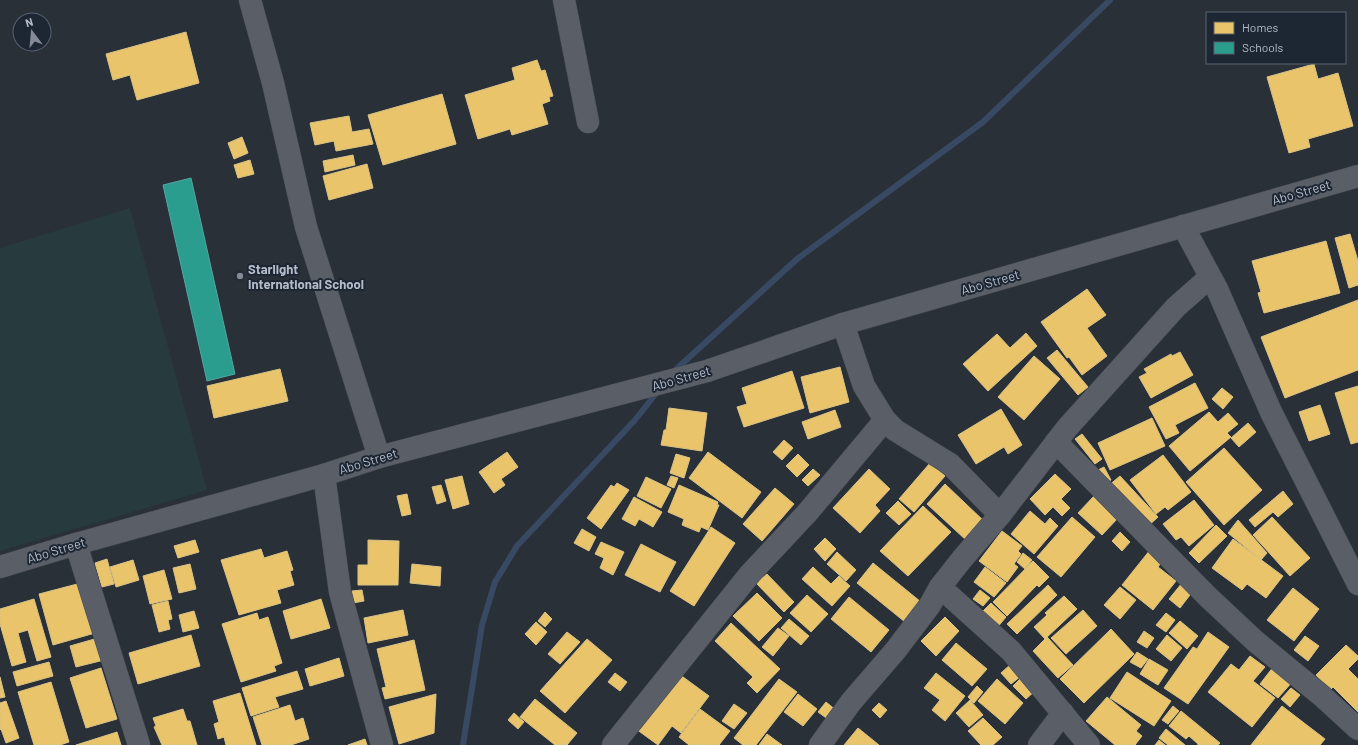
<svg xmlns="http://www.w3.org/2000/svg" width="1358" height="745" font-family="Barlow,sans-serif">
<style>
.green{fill:#273a3e}
.homes{fill:#e9c46a;stroke:#d9c286}
.schools{fill:#2a9d8f;stroke:#53a6a0}
.lines{fill:none;stroke-linecap:round;stroke-linejoin:round}
.stream{stroke:#384963;stroke-width:6}
.minor-casing{stroke:#484c53;stroke-width:23}
.minor{stroke:#5a5e66;stroke-width:22}
.poi-dot{fill:#848b96;stroke:#1d2633;stroke-width:1.5}
.labels{text-anchor:middle;dominant-baseline:central;stroke-width:4;stroke-linejoin:round;paint-order:stroke}
.street-label{font-size:13px;fill:#b4bcc9;stroke:#1d2633}
.poi-label{font-size:13px;font-weight:bold;fill:#b4bcc9;stroke:#1d2633;text-anchor:start}
</style>
<rect width="100%" height="100%" fill="#2a3038"/>
<!-- green -->
<path class="green" d="M130,208L207,490L0,551V248Z"/>
<!-- homes -->
<g class="homes">
<path d="M186,32L199,83L137,100L130,75L113,80L106,54Z"/>
<path d="M537,60L541,71L545,70L553,96L549,97L550,101L542,104L548,124L512,135L510,129L478,139L465,95L515,80L512,68Z"/>
<path d="M1314,64L1318,79L1338,73L1353,126L1308,139L1310,147L1289,153L1267,77Z"/>
<path d="M442,94L456,144L383,165L368,115Z"/>
<path d="M349,116L352,132L369,129L373,144L336,151L334,141L315,145L310,123Z"/>
<path d="M242,137L248,153L234,159L228,143Z"/>
<path d="M353,155L355,165L325,172L323,161Z"/>
<path d="M250,160L254,174L238,178L234,165Z"/>
<path d="M367,164L373,188L329,200L323,176Z"/>
<path d="M1350,234L1358,261V285L1349,288L1335,238Z"/>
<path d="M1326,241L1340,293L1264,313L1258,293L1261,292L1252,261Z"/>
<path d="M1087,289L1106,315L1087,328L1107,356L1082,375L1069,357L1067,358L1041,322Z"/>
<path d="M1358,300V370L1285,398L1261,337Z"/>
<path d="M1026,333L1037,346L988,391L963,364L997,334L1010,348Z"/>
<path d="M1057,350L1088,387L1078,395L1047,358Z"/>
<path d="M1180,352L1193,375L1151,398L1139,377L1147,373L1144,369L1171,354L1172,356Z"/>
<path d="M1034,356L1060,379L1024,420L998,397Z"/>
<path d="M840,367L849,402L810,413L801,377Z"/>
<path d="M280,369L288,401L214,418L207,386Z"/>
<path d="M792,371L804,408L744,427L737,407L747,404L742,388Z"/>
<path d="M1195,383L1208,408L1175,425L1179,433L1166,439L1149,407Z"/>
<path d="M1358,386V442L1351,444L1335,393Z"/>
<path d="M1222,388L1233,397L1223,409L1212,399Z"/>
<path d="M1320,405L1330,434L1309,441L1299,412Z"/>
<path d="M669,408L707,413L702,451L661,445L664,430H666Z"/>
<path d="M1001,409L1022,445L1008,454L1004,447L976,464L958,435Z"/>
<path d="M835,410L841,427L808,439L802,422Z"/>
<path d="M1209,412L1218,422L1228,413L1238,424L1227,433L1231,437L1190,471L1169,446Z"/>
<path d="M1152,418L1165,446L1110,470L1098,443Z"/>
<path d="M1248,423L1256,432L1239,447L1231,438Z"/>
<path d="M1082,434L1102,459L1095,464L1075,439Z"/>
<path d="M784,440L793,448L782,460L773,452Z"/>
<path d="M1224,448L1262,490L1224,525L1186,482Z"/>
<path d="M507,452L518,467L501,479L505,485L494,493L479,472Z"/>
<path d="M708,452L761,492L742,518L689,478Z"/>
<path d="M676,454L690,458L684,478L670,473Z"/>
<path d="M798,454L809,465L797,477L786,466Z"/>
<path d="M1163,455L1191,492L1168,510L1165,507L1156,514L1130,480Z"/>
<path d="M930,463L945,476L914,512L899,499Z"/>
<path d="M1104,467L1111,480L1103,484L1096,471Z"/>
<path d="M813,469L820,475L808,486L802,480Z"/>
<path d="M869,469L890,489L875,505L880,511L860,533L833,508Z"/>
<path d="M1055,474L1071,489L1061,499L1070,508L1062,516L1053,507L1045,515L1030,499Z"/>
<path d="M462,476L469,504L453,509L445,480Z"/>
<path d="M671,476L678,478L674,488L667,485Z"/>
<path d="M1120,476L1158,517L1145,529L1107,487Z"/>
<path d="M646,477L671,489L661,508L637,496Z"/>
<path d="M617,483L629,490L601,529L587,518L611,485L614,487Z"/>
<path d="M945,484L986,523L966,540L927,504Z"/>
<path d="M441,485L446,501L437,504L432,487Z"/>
<path d="M679,485L718,502L717,505H719L708,530L701,527L699,532L682,525L684,519L668,512Z"/>
<path d="M775,488L794,504L762,541L743,524Z"/>
<path d="M1283,491L1293,504L1278,517L1273,512L1255,527L1249,520Z"/>
<path d="M407,494L411,514L402,516L397,496Z"/>
<path d="M1094,496L1118,518L1102,535L1078,513Z"/>
<path d="M634,497L662,512L653,527L639,519L635,526L622,519Z"/>
<path d="M1194,500L1214,525L1189,546L1181,537L1176,540L1163,524Z"/>
<path d="M898,501L911,514L899,525L886,513Z"/>
<path d="M923,506L951,532L908,576L880,551Z"/>
<path d="M1030,511L1045,524L1050,518L1058,526L1034,554L1011,534Z"/>
<path d="M1072,517L1095,537L1061,577L1037,557Z"/>
<path d="M1272,517L1310,558L1290,576L1253,535Z"/>
<path d="M1238,520L1267,553L1261,560L1228,533Z"/>
<path d="M1216,525L1227,536L1199,563L1189,553Z"/>
<path d="M711,527L735,543L694,606L670,591Z"/>
<path d="M582,529L596,537L589,551L574,543Z"/>
<path d="M1002,531L1022,546L1018,551L1021,554L1014,564L1018,567L1007,582L979,561Z"/>
<path d="M1120,532L1130,542L1122,551L1112,541Z"/>
<path d="M825,538L836,549L825,561L814,549Z"/>
<path d="M1233,539L1283,576L1266,598L1247,584L1242,590L1212,568Z"/>
<path d="M195,540L199,552L178,558L174,546Z"/>
<path d="M368,540L399,541L398,585H358V565H368Z"/>
<path d="M601,542L624,552L613,575L600,568L604,558L595,554Z"/>
<path d="M641,544L676,562L660,592L625,575Z"/>
<path d="M261,549L264,558L287,551L293,570L290,571L294,585L277,590L281,603L239,615L221,560Z"/>
<path d="M1150,550L1163,560L1158,567L1176,581L1153,610L1122,585Z"/>
<path d="M837,552L856,570L846,581L827,564Z"/>
<path d="M1023,553L1032,560L1025,569L1017,562Z"/>
<path d="M107,559L114,584L102,587L95,563Z"/>
<path d="M133,560L139,580L116,587L110,567Z"/>
<path d="M1033,561L1049,577L1039,587L1037,585L1007,616L993,602Z"/>
<path d="M873,563L921,602L905,622L857,583Z"/>
<path d="M190,564L196,589L179,593L173,568Z"/>
<path d="M412,564L441,567L440,586L410,583Z"/>
<path d="M813,567L831,584L839,576L850,586L832,606L802,579Z"/>
<path d="M985,567L1006,583L994,597L974,582Z"/>
<path d="M164,570L172,599L150,604L143,576Z"/>
<path d="M767,574L794,602L784,612L756,583Z"/>
<path d="M81,583L95,633L53,645L39,594Z"/>
<path d="M1182,583L1193,591L1180,608L1169,599Z"/>
<path d="M1048,585L1057,595L1017,634L1007,624Z"/>
<path d="M1120,587L1136,600L1120,619L1104,605Z"/>
<path d="M1293,588L1319,609L1294,641L1267,620Z"/>
<path d="M362,590L364,601L353,603L352,591Z"/>
<path d="M980,590L990,598L983,606L973,599Z"/>
<path d="M757,593L782,618L759,641L733,616Z"/>
<path d="M807,595L828,614L811,632L790,613Z"/>
<path d="M1064,596L1077,609L1045,639L1034,627L1047,615L1045,613Z"/>
<path d="M849,597L889,630L871,652L831,619Z"/>
<path d="M34,599L51,657L37,661L28,630L18,633L26,662L12,666L0,624V609Z"/>
<path d="M321,599L330,628L291,639L283,611Z"/>
<path d="M168,601L172,619L168,620L170,629L159,632L152,605Z"/>
<path d="M991,603L1006,617L996,629L980,614Z"/>
<path d="M403,610L408,635L368,643L364,618Z"/>
<path d="M1083,610L1097,626L1066,654L1051,638Z"/>
<path d="M194,611L199,628L183,632L179,615Z"/>
<path d="M545,612L552,619L545,627L538,621Z"/>
<path d="M257,613L259,620L268,617L282,663L274,666L276,671L241,682L222,624Z"/>
<path d="M1166,613L1175,620L1166,632L1156,625Z"/>
<path d="M945,617L959,631L936,656L921,641Z"/>
<path d="M789,619L809,636L801,645L781,628Z"/>
<path d="M1180,621L1198,636L1187,649L1169,633Z"/>
<path d="M536,622L547,632L536,645L525,634Z"/>
<path d="M731,623L780,669L757,693L747,683L753,677L715,641Z"/>
<path d="M778,628L789,636L773,656L762,647Z"/>
<path d="M1111,629L1134,654L1084,703L1060,679Z"/>
<path d="M1144,631L1154,638L1147,648L1137,642Z"/>
<path d="M567,632L580,642L560,664L548,654Z"/>
<path d="M1208,632L1229,647L1188,704L1164,688L1193,647L1197,649Z"/>
<path d="M191,635L200,666L138,684L129,653Z"/>
<path d="M1167,635L1182,648L1171,661L1156,649Z"/>
<path d="M1305,636L1319,646L1308,661L1294,650Z"/>
<path d="M1047,637L1073,665L1058,678L1033,651Z"/>
<path d="M98,638L104,660L76,667L70,646Z"/>
<path d="M587,639L612,660L565,713L540,691Z"/>
<path d="M414,640L425,690L385,699L382,688L386,687L377,649Z"/>
<path d="M956,643L987,669L972,686L942,660Z"/>
<path d="M1346,645L1358,656V659L1348,669L1358,679V712L1333,687L1330,690L1316,675Z"/>
<path d="M1137,652L1148,659L1141,668L1130,662Z"/>
<path d="M1250,656L1265,667L1253,681L1275,698L1252,727L1208,692L1231,664L1239,670Z"/>
<path d="M339,658L344,676L310,686L305,669Z"/>
<path d="M1149,659L1168,670L1158,685L1140,674Z"/>
<path d="M49,662L53,676L17,686L13,672Z"/>
<path d="M1011,664L1021,676L1011,684L1001,673Z"/>
<path d="M1274,666L1293,681L1278,698L1260,684Z"/>
<path d="M101,668L117,719L86,728L70,678Z"/>
<path d="M297,671L303,689L275,697L279,707L251,716L242,688Z"/>
<path d="M1127,672L1171,701L1154,726L1110,698Z"/>
<path d="M615,673L627,682L620,691L608,682Z"/>
<path d="M936,673L965,696L945,721L932,710L940,700L924,688Z"/>
<path d="M679,674L709,696L681,733L672,726L658,745L636,729Z"/>
<path d="M1023,676L1036,690L1026,699L1013,686Z"/>
<path d="M0,677L5,697L0,698Z"/>
<path d="M779,679L797,692L756,745H743L734,738Z"/>
<path d="M997,679L1023,703L1005,724L978,701Z"/>
<path d="M51,682L69,742L60,745H34L18,692Z"/>
<path d="M977,686L983,692L974,703L968,697Z"/>
<path d="M1291,688L1300,695L1290,707L1281,699Z"/>
<path d="M240,693L256,745H226L224,737L218,739L214,724L219,722L213,701Z"/>
<path d="M436,694L434,733L399,744L389,707Z"/>
<path d="M798,694L817,709L803,726L784,712Z"/>
<path d="M1107,697L1141,725L1136,731L1142,736L1135,745H1115L1086,721Z"/>
<path d="M535,699L577,733L567,745H555L520,717Z"/>
<path d="M970,700L983,715L969,727L956,713Z"/>
<path d="M6,701L19,738L6,743L1,729L0,730V703Z"/>
<path d="M826,702L837,711L829,720L818,712Z"/>
<path d="M879,703L887,710L880,718L872,710Z"/>
<path d="M734,704L747,713L734,729L722,721Z"/>
<path d="M290,705L295,721L303,718L309,739L291,745H262L253,717Z"/>
<path d="M1173,706L1179,711L1168,724L1162,720Z"/>
<path d="M1282,706L1325,739L1320,745H1251Z"/>
<path d="M183,709L187,721H190L197,745H162L154,727L156,726L153,718Z"/>
<path d="M700,709L730,731L719,745H689L679,737Z"/>
<path d="M1181,711L1220,743L1218,745H1198V744L1189,736L1186,739L1169,726Z"/>
<path d="M514,713L524,722L518,729L508,720Z"/>
<path d="M983,718L1002,737L993,745H981L968,731Z"/>
<path d="M858,728L879,745H844Z"/>
<path d="M1166,729L1185,745H1168L1159,738Z"/>
<path d="M117,732L121,745H76Z"/>
<path d="M767,734L782,745H759Z"/>
<path d="M365,739L367,745H348Z"/>
<path d="M1159,740L1165,745H1155Z"/>
</g>
<!-- schools -->
<path class="schools" d="M191,178L235,374L207,381L163,185Z"/>
<g class="lines">
<!-- stream -->
<g class="stream">
<path d="M672,373L797,259L983,122L1110,0"/>
<path d="M463,745L482,625L495,582L517,546L635,420L658,391"/>
</g>
<defs>
<g id="minor">
<path d="M250,0L273,83L306,227L379,457"/>
<path d="M564,0L588,122"/>
<path d="M1183,226L1217,289L1271,412L1358,584"/>
<path d="M843,324L864,386L885,420L895,430L950,464L1000,515"/>
<path d="M1056,442L1207,596L1255,641L1322,696L1358,729"/>
<path d="M324,475L340,592L382,745"/>
<path d="M76,544L139,745"/>
<path d="M0,567L76,544L324,475L379,457L707,371L843,324L1358,176"/>
<path d="M940,587L1011,651L1089,745"/>
<path d="M613,745L750,574L808,512L885,420"/>
<path d="M820,745L851,702L895,651L930,605L940,587L962,559L1000,515L1067,428L1176,307L1210,277"/>
<path d="M1039,745L1063,713"/>
</g>
</defs>
<!-- minor casing -->
<use href="#minor" class="minor-casing"/>
<!-- minor -->
<use href="#minor" class="minor"/>
</g>
<!-- markers -->
<circle class="poi-dot" cx="240" cy="276" r="4"/>
<g class="labels">
<!-- street labels -->
<g class="street-label">
<text transform="translate(1301 192) rotate(-16)">Abo Street</text>
<text transform="translate(990 282) rotate(-16)">Abo Street</text>
<text transform="translate(681 378) rotate(-16)">Abo Street</text>
<text transform="translate(368 461) rotate(-17)">Abo Street</text>
<text transform="translate(56 550) rotate(-17)">Abo Street</text>
</g>
<!-- poi labels -->
<g class="poi-label">
<text x="248" y="269">Starlight<tspan x="248" dy="15">International School</tspan></text>
</g>
</g>
<!-- legend -->
<rect x="1206" y="12" width="140" height="52" fill="#1d2633" stroke="#59626f"/>
<rect x="1214" y="22" width="20" height="12" fill="#e9c46a" stroke="#59626f"/>
<text x="1242" y="32" font-size="12" fill="#b4bcc9">Homes</text>
<rect x="1214" y="42" width="20" height="12" fill="#2a9d8f" stroke="#59626f"/>
<text x="1242" y="52" font-size="12" fill="#b4bcc9">Schools</text>
<!-- north arrow -->
<g transform="translate(32 32) rotate(344)"><circle r="19" fill="#1d2633" stroke="#59626f"/>
<path d="M0-3L7 15L0 10L-7 15Z" fill="#848b96"/>
<text y="-6" font-size="11" font-weight="bold" text-anchor="middle" fill="#b4bcc9">N</text>
</g>
</svg>
